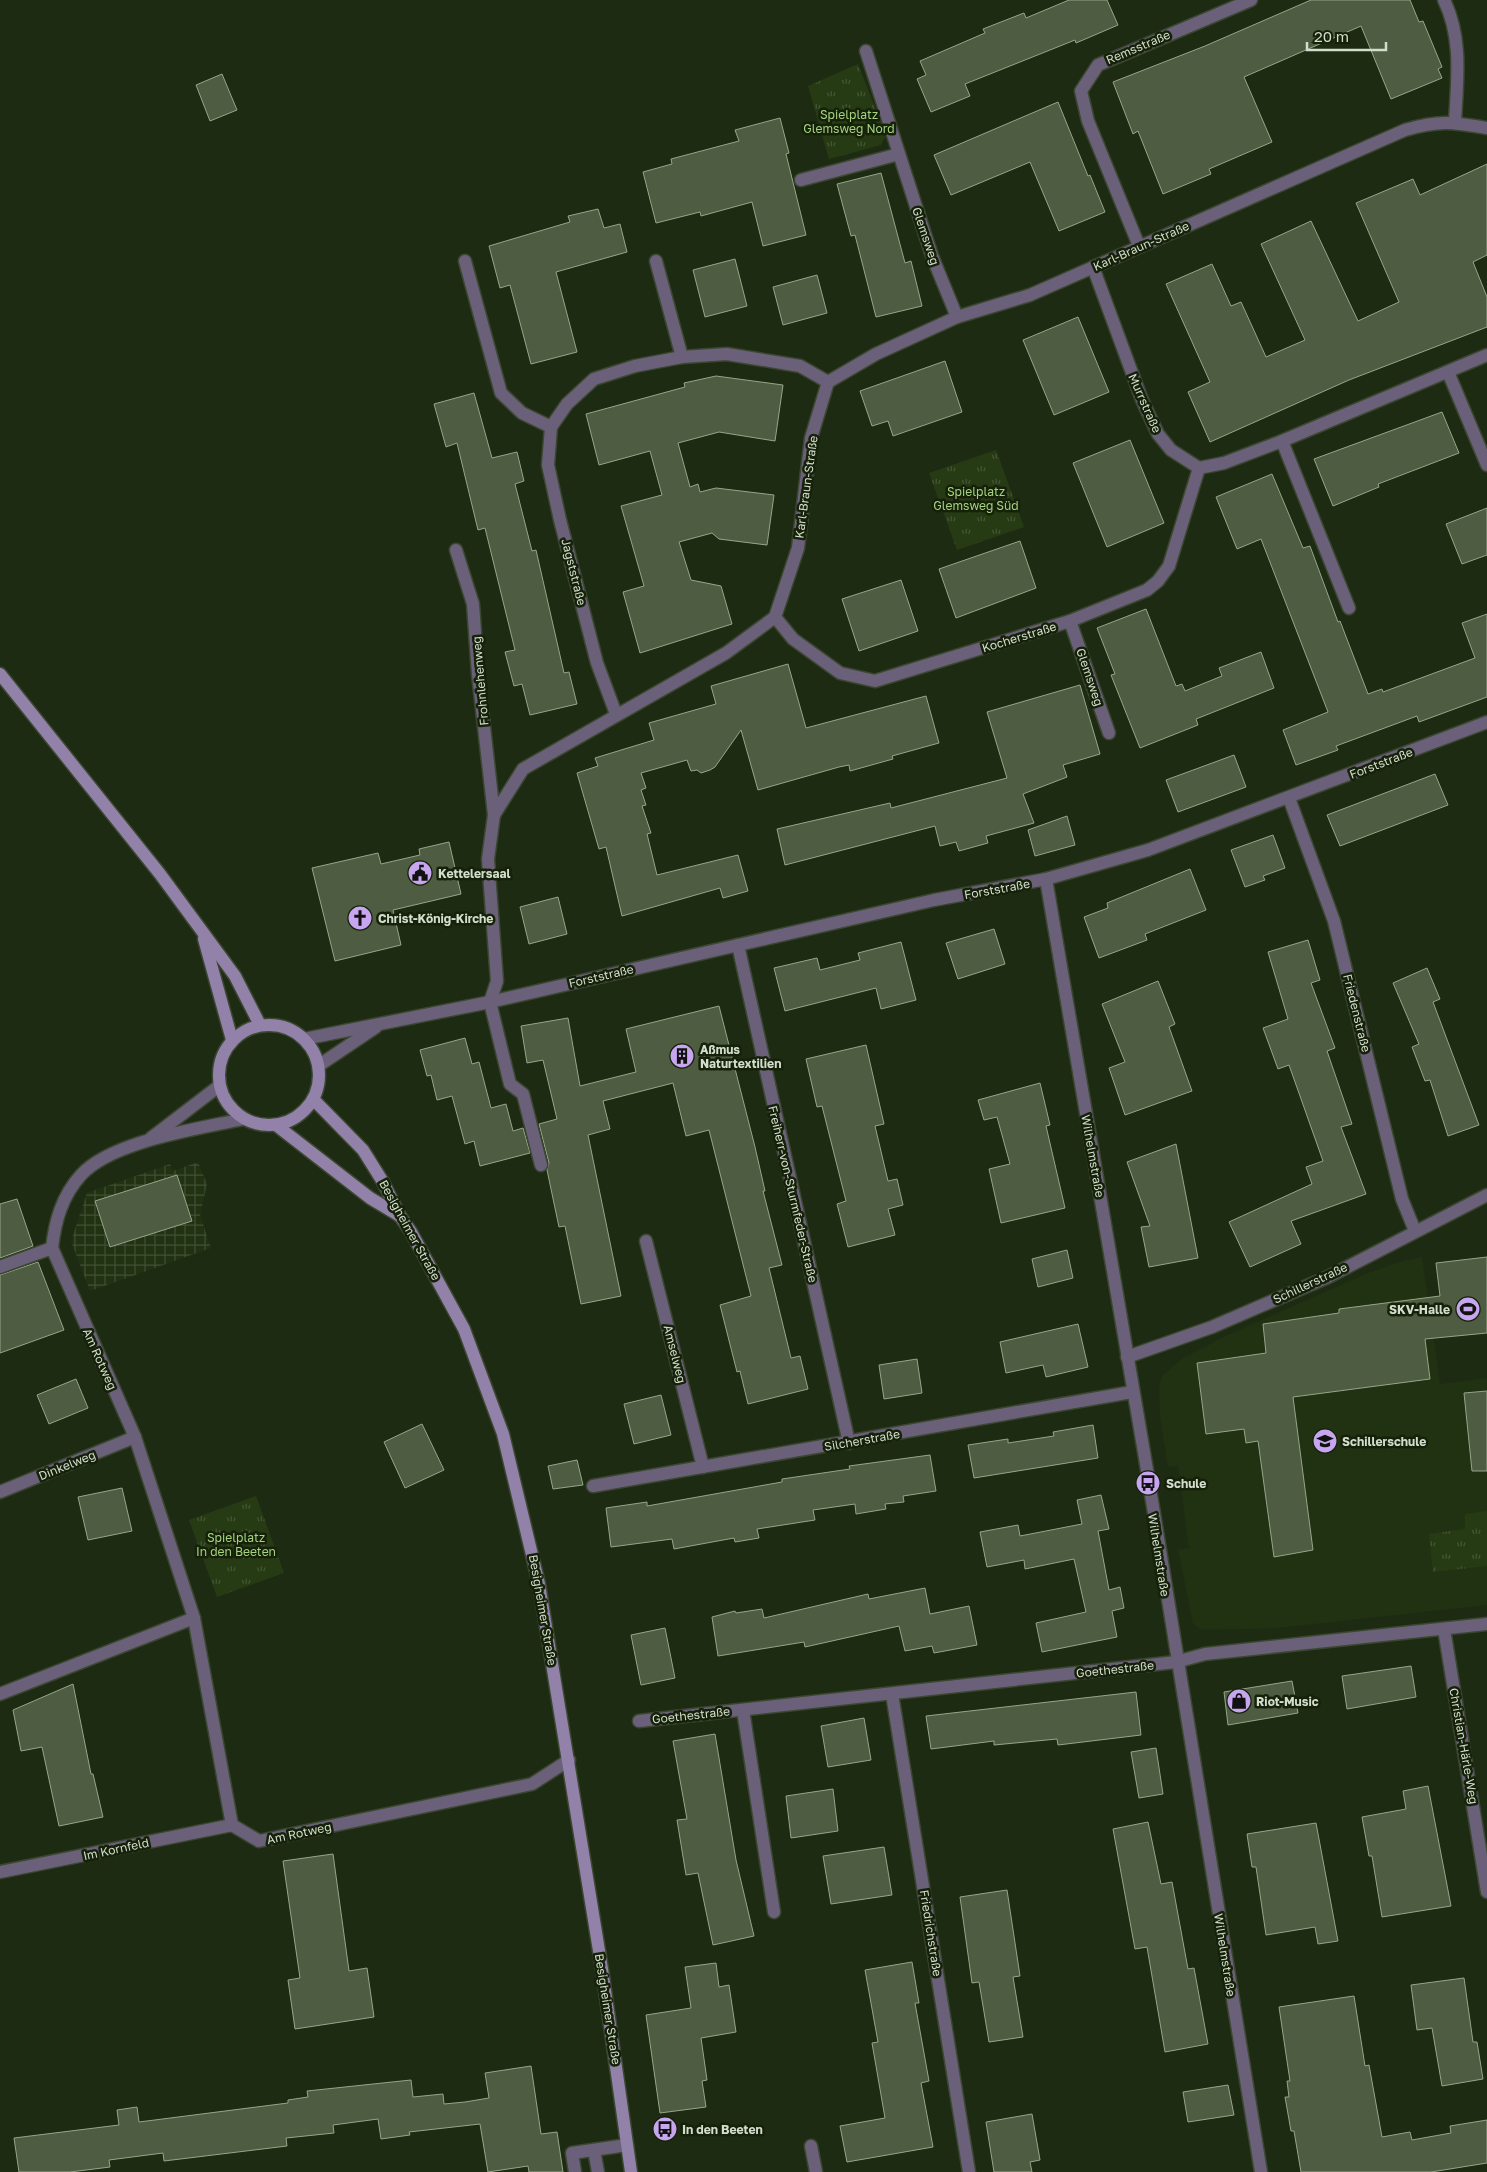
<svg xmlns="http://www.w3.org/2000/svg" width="1487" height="2172" font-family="'Golos Text',sans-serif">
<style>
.built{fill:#213213}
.industrial{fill:url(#industrial-grid)}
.park{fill:url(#park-tufts)}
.building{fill:#4e5d42;stroke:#95a689}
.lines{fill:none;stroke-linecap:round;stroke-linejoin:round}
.service-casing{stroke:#3b4731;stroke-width:15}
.minor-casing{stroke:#3b4731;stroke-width:15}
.secondary-casing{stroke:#3b4731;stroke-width:15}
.service{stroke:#6b6079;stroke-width:12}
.minor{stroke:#6b6079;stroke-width:12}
.secondary{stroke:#9281a8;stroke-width:12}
.labels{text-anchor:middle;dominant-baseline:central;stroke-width:5;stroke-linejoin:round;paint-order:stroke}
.street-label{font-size:12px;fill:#d3ddcd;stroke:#152109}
.park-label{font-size:12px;fill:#a5d380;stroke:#152109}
.poi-label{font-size:12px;font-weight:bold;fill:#d3ddcd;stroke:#152109;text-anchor:start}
</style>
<defs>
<pattern id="industrial-grid" width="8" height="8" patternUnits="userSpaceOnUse" patternTransform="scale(1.25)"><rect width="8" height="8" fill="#213213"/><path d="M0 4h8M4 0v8" fill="none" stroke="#404f34"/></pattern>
<pattern id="park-tufts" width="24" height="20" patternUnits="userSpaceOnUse" patternTransform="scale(1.25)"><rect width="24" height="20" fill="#263a14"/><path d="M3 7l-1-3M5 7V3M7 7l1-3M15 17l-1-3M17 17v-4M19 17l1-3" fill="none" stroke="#455635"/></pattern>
</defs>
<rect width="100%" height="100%" fill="#1e2b13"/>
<!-- built -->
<path class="built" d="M1422,1257L1440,1384L1487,1378V1605L1277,1628L1203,1630L1193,1624L1178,1550L1189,1548L1178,1466L1168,1467L1160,1416L1159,1387L1162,1376L1183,1358L1230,1334L1368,1273L1400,1262Z"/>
<!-- industrial -->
<path class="industrial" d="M198,1162L207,1184L200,1215L211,1248L90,1291L71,1241L87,1193L170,1164L173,1171Z"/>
<!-- park -->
<g class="park">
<path d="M858,64L886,135L881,145L829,159L808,86Z"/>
<path d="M996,450L1024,527L957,550L929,473Z"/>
<path d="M256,1496L284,1573L217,1597L189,1520Z"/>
<path d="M1487,1511V1566L1433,1572L1429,1534L1465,1529V1514Z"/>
</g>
<!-- building -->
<g class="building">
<path d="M1069,0H1107L1118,25L1076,43L1075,40L965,84L970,96L931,112L917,79L926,75L920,61L985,33L983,29L1024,13L1026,18Z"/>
<path d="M1311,0H1410L1419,22L1423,21L1442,67L1438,69L1442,78L1391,99L1361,26L1244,77L1272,142L1209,169L1211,174L1163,194L1138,131L1133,134L1113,82L1205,46Z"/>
<path d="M222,74L237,110L210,121L196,85Z"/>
<path d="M1058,102L1088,176L1090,175L1105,212L1059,231L1030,162L951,195L934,155Z"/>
<path d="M780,118L789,153L786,154L806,235L763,246L752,202L701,216L700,212L656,223L643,172L672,164L671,159L739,141L735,130Z"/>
<path d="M1487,164V255L1473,262L1487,297V327L1349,380L1210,442L1188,392L1210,382L1166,284L1212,264L1231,306L1241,302L1266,357L1305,340L1261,244L1311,221L1358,321L1399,302L1356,203L1413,179L1420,195Z"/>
<path d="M881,173L905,263L911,261L922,306L876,317L855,235L851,236L837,184Z"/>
<path d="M598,209L604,228L620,224L627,252L556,272L577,352L531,364L510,285L500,288L489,246L570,222L568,216Z"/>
<path d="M735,259L747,306L705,317L693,270Z"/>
<path d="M817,275L827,313L783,325L773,287Z"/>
<path d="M1078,317L1109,392L1054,415L1023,340Z"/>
<path d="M945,361L962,412L893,436L888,421L872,426L860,391Z"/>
<path d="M716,376L783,385L775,441L719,432L678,443L690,487L698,484L700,492L716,488L774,495L767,545L719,539L712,533L679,542L691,580L721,586L732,624L640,653L623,592L644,586L621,506L662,495L650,451L599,465L586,414L685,387L684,383Z"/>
<path d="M474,393L492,458L517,452L524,481L515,484L532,551L536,550L564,673L569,672L577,704L530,715L522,684L514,686L505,652L515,650L485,528L478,530L457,443L446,447L434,404Z"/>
<path d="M1442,412L1459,453L1378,484L1379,487L1333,506L1314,459Z"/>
<path d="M1130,440L1164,523L1107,547L1073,463Z"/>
<path d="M1272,474L1303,548L1310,546L1338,622L1340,621L1368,694L1382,689L1383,692L1475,658L1462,623L1487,614V697L1419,722L1417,716L1336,746L1338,750L1296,765L1283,730L1328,712L1261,539L1237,549L1216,497Z"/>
<path d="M1487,508V555L1462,564L1446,524Z"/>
<path d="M1020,541L1036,588L956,618L939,569Z"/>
<path d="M901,580L918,631L859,651L842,599Z"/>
<path d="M1146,609L1176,686L1182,684L1185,691L1222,676L1219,668L1261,652L1274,688L1196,719L1198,725L1140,748L1111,675L1115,674L1097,628Z"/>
<path d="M788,664L806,728L926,696L939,743L892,756L893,759L850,771L849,765L839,767L758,790L741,730L715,767L710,770L701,773L697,770L691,771L687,760L641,773L646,788L641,790L646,805L642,806L651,833L647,834L657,875L738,855L748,891L723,898L720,888L622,916L606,847L599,849L577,773L598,766L595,758L654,740L649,723L716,704L711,686Z"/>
<path d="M1080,685L1100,754L1063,765L1067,777L1023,794L1034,823L986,836L988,843L959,851L956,842L940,846L935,826L785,865L777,829L890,803L891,808L1007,778L987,712Z"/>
<path d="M1234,755L1246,787L1178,812L1166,780Z"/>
<path d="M1435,774L1448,805L1340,846L1327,815Z"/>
<path d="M1067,816L1075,845L1035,856L1028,830Z"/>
<path d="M1273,835L1285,868L1263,876L1265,880L1245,887L1231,850Z"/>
<path d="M449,842L461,894L393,910L401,945L335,961L312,868L378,853L381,864L420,855L419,849Z"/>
<path d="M1190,869L1206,910L1145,934L1147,940L1099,958L1084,917L1108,908L1107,903Z"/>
<path d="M558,897L567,934L529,944L520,907Z"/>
<path d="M994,929L1005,964L958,979L946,943Z"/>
<path d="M1308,940L1320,980L1311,983L1335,1048L1327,1051L1352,1124L1341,1127L1366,1194L1291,1221L1301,1244L1250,1267L1229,1222L1312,1184L1306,1167L1323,1161L1289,1065L1278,1069L1263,1028L1288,1019L1268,952Z"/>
<path d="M901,942L916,1000L881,1009L876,988L785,1011L774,968L817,958L820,970L860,960L858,953Z"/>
<path d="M1427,968L1440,999L1433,1002L1479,1125L1448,1136L1430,1080L1425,1081L1412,1047L1419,1044L1393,983Z"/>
<path d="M1158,981L1175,1024L1169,1027L1192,1091L1125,1115L1109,1068L1125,1062L1102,1004Z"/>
<path d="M719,1006L755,1147L765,1191H763L782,1265L769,1268L791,1358L800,1356L808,1389L748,1404L740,1371L737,1372L720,1305L751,1296L709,1130L686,1136L673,1083L603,1101L610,1129L588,1135L621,1296L581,1304L565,1226L559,1227L547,1170L549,1163L539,1124L557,1119L543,1060L527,1063L521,1026L568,1018L580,1086L636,1072L626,1029Z"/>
<path d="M465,1038L472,1064L479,1062L491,1108L506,1104L513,1131L523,1128L530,1153L480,1166L474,1141L465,1144L452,1096L437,1100L431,1075L427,1076L420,1050Z"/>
<path d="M866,1045L884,1124L875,1126L888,1181L897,1179L903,1205L888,1209L895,1235L848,1247L837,1204L846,1201L822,1106L817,1107L806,1059Z"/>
<path d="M1040,1083L1050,1125L1046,1126L1065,1208L1001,1223L989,1169L1010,1164L997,1117L984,1120L978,1100Z"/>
<path d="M1176,1144L1198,1258L1149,1267L1141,1227L1150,1226L1127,1162Z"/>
<path d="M177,1175L192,1221L110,1247L95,1201Z"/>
<path d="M17,1199L33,1246L0,1258V1204Z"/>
<path d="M1067,1250L1073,1278L1038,1287L1032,1259Z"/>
<path d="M1487,1257V1333L1425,1339L1430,1379L1293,1397L1313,1550L1274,1557L1258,1441L1246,1443L1244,1429L1206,1434L1197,1363L1266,1353L1263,1324L1339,1313V1309L1440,1296L1436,1263Z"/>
<path d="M38,1262L64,1330L0,1353V1275Z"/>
<path d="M1078,1324L1088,1367L1046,1377L1043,1365L1006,1373L1000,1342Z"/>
<path d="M917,1359L922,1393L884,1399L879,1365Z"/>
<path d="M76,1379L88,1408L49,1424L37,1395Z"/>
<path d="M1487,1391V1471H1472L1464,1393Z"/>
<path d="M661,1395L671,1435L634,1444L624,1404Z"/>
<path d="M422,1424L444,1470L405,1488L384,1442Z"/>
<path d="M1093,1425L1098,1458L974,1478L968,1445L1008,1439V1443L1054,1436L1053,1432Z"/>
<path d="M930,1455L936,1491L903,1496L904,1502L885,1504L886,1509L856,1514L855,1504L813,1510L815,1520L757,1529L759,1538L735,1542L734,1538L674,1549L672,1539L611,1547L606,1508L647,1502V1506L782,1482V1479L850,1469L849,1466Z"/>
<path d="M577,1460L583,1485L553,1489L548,1466Z"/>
<path d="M122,1488L132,1531L88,1540L78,1497Z"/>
<path d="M1101,1495L1109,1529L1098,1531L1109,1590L1120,1587L1124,1608L1112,1611L1117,1637L1042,1652L1036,1623L1086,1612L1074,1559L1025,1569L1024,1560L987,1567L980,1532L1018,1525L1020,1536L1082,1524L1077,1500Z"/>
<path d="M925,1588L930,1614L969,1606L977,1645L934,1653L932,1646L905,1651L899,1626L805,1647L804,1642L718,1656L712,1617L735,1611L736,1613L762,1609L764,1618L868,1594L869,1599Z"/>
<path d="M665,1628L675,1678L641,1685L631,1635Z"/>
<path d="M1411,1666L1416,1697L1347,1709L1342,1676Z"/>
<path d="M1292,1681L1298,1713L1228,1725L1224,1692Z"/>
<path d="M73,1684L91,1774H93L103,1817L59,1826L42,1747L21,1751L13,1710Z"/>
<path d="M1136,1692L1141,1735L1058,1745L1057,1739L994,1745V1741L931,1749L926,1716Z"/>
<path d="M864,1718L871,1760L828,1767L821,1726Z"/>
<path d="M715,1734L736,1860L754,1936L713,1945L698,1873L686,1875L677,1820L687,1819L673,1741Z"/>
<path d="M1156,1748L1163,1794L1139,1798L1131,1752Z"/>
<path d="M1428,1786L1451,1906L1382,1917L1372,1856H1369L1362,1817L1406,1809L1403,1791Z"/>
<path d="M833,1789L838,1831L791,1838L786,1796Z"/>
<path d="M1148,1822L1161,1884L1172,1882L1188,1969L1194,1968L1208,2044L1165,2052L1147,1947L1135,1949L1113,1829Z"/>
<path d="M1316,1823L1338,1941L1318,1944L1315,1927L1266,1935L1256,1867H1252L1247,1834Z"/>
<path d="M884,1847L892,1895L831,1904L823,1856Z"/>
<path d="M333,1854L349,1971L367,1968L374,2017L295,2029L288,1980L300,1978L283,1861Z"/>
<path d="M1007,1890L1020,1976L1013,1977L1023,2037L989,2042L979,1982L972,1983L960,1897Z"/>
<path d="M912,1962L919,2003H915L929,2081L921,2083L933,2147L847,2162L840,2126L885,2118L872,2043L878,2042L865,1970Z"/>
<path d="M716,1963L719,1987L729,1985L736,2032L701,2038L707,2080L702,2081L706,2107L660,2113L646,2015L691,2008L685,1967Z"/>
<path d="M1464,1978L1473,2042H1477L1483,2079L1442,2086L1432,2028L1417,2030L1411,1985Z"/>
<path d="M1354,1996L1365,2066L1369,2065L1382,2137L1410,2132L1412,2140L1451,2133L1450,2126L1487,2120V2163L1431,2172H1301L1294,2131H1291L1285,2097H1289L1287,2081H1290L1279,2007Z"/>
<path d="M531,2066L541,2134L557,2132L563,2172H529L528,2166L488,2172L480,2124L409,2132L410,2135L381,2139L378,2119L333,2125L334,2133L286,2138L287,2146L164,2161L163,2153L109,2160L110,2167L70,2172H19L14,2138L119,2125L117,2110L137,2107L139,2122L288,2103V2100L308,2097L307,2091L411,2080L413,2097L443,2094L444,2104L465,2102L489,2098L485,2073Z"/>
<path d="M1228,2085L1234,2115L1188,2122L1183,2092Z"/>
<path d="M1032,2114L1040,2160L1030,2162L1032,2172H994L986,2122Z"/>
</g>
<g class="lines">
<defs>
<g id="service">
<path d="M656,261L682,357"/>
<path d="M1282,441L1349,608"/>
<path d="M743,1710L774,1912"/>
<path d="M594,2150L598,2172"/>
<path d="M575,2172L572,2153L627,2145"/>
</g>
<g id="minor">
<path d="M1444,0C1463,39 1457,81 1455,122"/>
<path d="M866,51L932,256L957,317"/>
<path d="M801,180L899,154"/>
<path d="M1139,246L1088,121L1081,91L1098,65L1251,0"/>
<path d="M465,261L501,393L522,413L551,427"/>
<path d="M1093,267L1142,400L1158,434L1171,450L1199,468L1224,463L1282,441L1487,355"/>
<path d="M1448,372L1487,465"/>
<path d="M456,550L473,604L478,674L494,815"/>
<path d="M775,617L793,639L840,673L875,681L1070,621L1147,590L1158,581L1169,566L1199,468"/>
<path d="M1070,621L1109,733"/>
<path d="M616,714L597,663L560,520L548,465L551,427L567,404L594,379L635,366L682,357L727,354L800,366L828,382"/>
<path d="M1289,798L1334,921L1402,1199L1415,1231"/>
<path d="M1046,879L1146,1464L1261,2172"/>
<path d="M738,945L849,1443"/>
<path d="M490,1002L497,981L488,859L494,815L523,769L726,653L775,617L798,548L811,438L828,382L876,354L957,317L1030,295L1405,130C1439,120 1452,122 1487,128"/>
<path d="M490,1002L510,1084L523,1094L541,1165"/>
<path d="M304,1039L490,1002L934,900L1046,879L1148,850L1487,722"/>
<path d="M318,1066L376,1027"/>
<path d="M243,1119C198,1129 112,1141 81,1175C62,1196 55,1221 52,1248L135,1437L194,1618L232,1825L259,1841L532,1784L569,1760"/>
<path d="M151,1138L219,1086"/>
<path d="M646,1241L703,1467"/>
<path d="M0,1267L52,1248"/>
<path d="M1127,1357L1212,1327L1328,1277L1487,1195"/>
<path d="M593,1486L1132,1392"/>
<path d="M0,1492L135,1437"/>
<path d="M1444,1629L1487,1892"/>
<path d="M0,1694L194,1618"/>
<path d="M892,1694L969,2172"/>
<path d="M639,1721L1176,1662L1205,1654L1487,1624"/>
<path d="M0,1872L232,1825"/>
<path d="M811,2146L816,2172"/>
</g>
<g id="secondary">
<path d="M0,674L160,874L235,976L260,1025"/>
<path d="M204,939L232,1040"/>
<circle cx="269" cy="1075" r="50"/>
<path d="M313,1099L363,1150L383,1182L400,1216L411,1232L464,1329L503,1434L539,1584L602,1969L631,2172"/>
<path d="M276,1125L370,1198L400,1216"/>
</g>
</defs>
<!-- service casing -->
<use href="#service" class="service-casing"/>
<!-- minor casing -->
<use href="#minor" class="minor-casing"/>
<!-- secondary casing -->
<use href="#secondary" class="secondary-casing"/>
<!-- service -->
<use href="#service" class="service"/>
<!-- minor -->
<use href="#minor" class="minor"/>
<!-- secondary -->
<use href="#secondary" class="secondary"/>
</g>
<!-- icons -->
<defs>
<symbol id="civic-disc" viewBox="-11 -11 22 22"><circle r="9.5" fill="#c7a6ef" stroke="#152109"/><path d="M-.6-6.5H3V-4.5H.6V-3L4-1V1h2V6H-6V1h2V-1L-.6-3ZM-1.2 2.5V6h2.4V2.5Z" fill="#111"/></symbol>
<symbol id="church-disc" viewBox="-11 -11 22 22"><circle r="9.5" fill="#c7a6ef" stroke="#152109"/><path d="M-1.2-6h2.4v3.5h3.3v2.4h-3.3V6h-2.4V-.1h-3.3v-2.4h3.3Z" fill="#111"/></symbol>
<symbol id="building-disc" viewBox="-11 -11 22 22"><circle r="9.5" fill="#c7a6ef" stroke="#152109"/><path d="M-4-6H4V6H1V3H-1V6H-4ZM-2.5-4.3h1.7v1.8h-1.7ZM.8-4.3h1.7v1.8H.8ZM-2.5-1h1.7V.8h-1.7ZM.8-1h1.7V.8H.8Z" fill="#111"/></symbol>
<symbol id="stadium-disc" viewBox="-11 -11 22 22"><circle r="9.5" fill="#c7a6ef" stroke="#152109"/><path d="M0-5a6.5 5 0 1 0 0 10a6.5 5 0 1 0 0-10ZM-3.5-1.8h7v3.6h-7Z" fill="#111"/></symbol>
<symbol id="school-disc" viewBox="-11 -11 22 22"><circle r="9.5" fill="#c7a6ef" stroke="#152109"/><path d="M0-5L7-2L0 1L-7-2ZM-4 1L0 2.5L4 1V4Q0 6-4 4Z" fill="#111"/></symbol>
<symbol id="bus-disc" viewBox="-11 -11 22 22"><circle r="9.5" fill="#c7a6ef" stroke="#152109"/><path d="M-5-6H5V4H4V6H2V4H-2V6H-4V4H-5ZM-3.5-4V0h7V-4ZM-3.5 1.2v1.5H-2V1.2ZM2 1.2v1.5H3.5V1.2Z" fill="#111"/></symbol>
<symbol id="shop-disc" viewBox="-11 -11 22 22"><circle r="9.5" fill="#c7a6ef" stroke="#152109"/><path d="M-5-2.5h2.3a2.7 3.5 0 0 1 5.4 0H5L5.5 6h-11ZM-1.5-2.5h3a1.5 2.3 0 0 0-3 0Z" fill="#111"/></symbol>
</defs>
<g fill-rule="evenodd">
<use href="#civic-disc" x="406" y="859" width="28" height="28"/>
<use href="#church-disc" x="346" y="904" width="28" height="28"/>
<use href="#building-disc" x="668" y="1042" width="28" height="28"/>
<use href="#stadium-disc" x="1454" y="1295" width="28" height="28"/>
<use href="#school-disc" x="1311" y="1427" width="28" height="28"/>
<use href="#bus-disc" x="1134" y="1469" width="28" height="28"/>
<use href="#shop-disc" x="1225" y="1687" width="28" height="28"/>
<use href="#bus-disc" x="651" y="2115" width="28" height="28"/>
</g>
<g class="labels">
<!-- street labels -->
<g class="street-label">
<text transform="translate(1138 47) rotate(-23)">Remsstraße</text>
<text transform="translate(926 236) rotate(71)">Glemsweg</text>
<text transform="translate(1141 246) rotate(-24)">Karl-Braun-Straße</text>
<text transform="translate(1145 403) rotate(66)">Murrstraße</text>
<text transform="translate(806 487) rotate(-82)">Karl-Braun-Straße</text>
<text transform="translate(574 572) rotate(76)">Jagststraße</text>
<text transform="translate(1019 637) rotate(-17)">Kocherstraße</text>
<text transform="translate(1090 677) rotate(71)">Glemsweg</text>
<text transform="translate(480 681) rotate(-95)">Frohnlehenweg</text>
<text transform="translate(1381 763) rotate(-21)">Forststraße</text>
<text transform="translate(997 889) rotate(-10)">Forststraße</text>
<text transform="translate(601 976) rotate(-13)">Forststraße</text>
<text transform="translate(1357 1013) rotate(76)">Friedenstraße</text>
<text transform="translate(1093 1156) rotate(80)">Wilhelmstraße</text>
<text transform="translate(793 1194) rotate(77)">Freiherr-von-Sturmfeder-Straße</text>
<text transform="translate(410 1230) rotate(61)">Besigheimer Straße</text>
<text transform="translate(1310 1283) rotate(-25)">Schillerstraße</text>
<text transform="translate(675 1354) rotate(76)">Amselweg</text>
<text transform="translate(100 1359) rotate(66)">Am Rotweg</text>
<text transform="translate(862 1440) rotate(-10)">Silcherstraße</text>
<text transform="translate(67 1465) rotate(-22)">Dinkelweg</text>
<text transform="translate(1159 1555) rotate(81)">Wilhelmstraße</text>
<text transform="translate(543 1610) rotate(80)">Besigheimer Straße</text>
<text transform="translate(1115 1669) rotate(-6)">Goethestraße</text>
<text transform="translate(691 1715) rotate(-6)">Goethestraße</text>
<text transform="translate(1464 1746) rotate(80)">Christian-Härle-Weg</text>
<text transform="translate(299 1833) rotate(-12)">Am Rotweg</text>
<text transform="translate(116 1849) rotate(-12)">Im Kornfeld</text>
<text transform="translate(931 1933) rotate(81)">Friedrichstraße</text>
<text transform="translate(1225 1955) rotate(81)">Wilhelmstraße</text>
<text transform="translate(608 2009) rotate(81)">Besigheimer Straße</text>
</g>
<!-- park labels -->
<g class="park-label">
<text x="849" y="114">Spielplatz<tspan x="849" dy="14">Glemsweg Nord</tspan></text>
<text x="976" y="491">Spielplatz<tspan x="976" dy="14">Glemsweg Süd</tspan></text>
<text x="236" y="1537">Spielplatz<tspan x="236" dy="14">In den Beeten</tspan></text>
</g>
<!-- poi labels -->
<g class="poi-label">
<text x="438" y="873">Kettelersaal</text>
<text x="378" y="918">Christ-König-Kirche</text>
<text x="700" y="1049">Aßmus<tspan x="700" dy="14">Naturtextilien</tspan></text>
<text x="1450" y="1309" text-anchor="end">SKV-Halle</text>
<text x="1342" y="1441">Schillerschule</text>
<text x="1166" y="1483">Schule</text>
<text x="1256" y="1701">Riot-Music</text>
<text x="682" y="2129">In den Beeten</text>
</g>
</g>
<!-- scale -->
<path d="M1307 42v8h79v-8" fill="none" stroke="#d3ddcd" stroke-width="2.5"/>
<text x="1314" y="42" font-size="15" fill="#d3ddcd" stroke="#152109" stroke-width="4" paint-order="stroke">20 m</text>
</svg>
